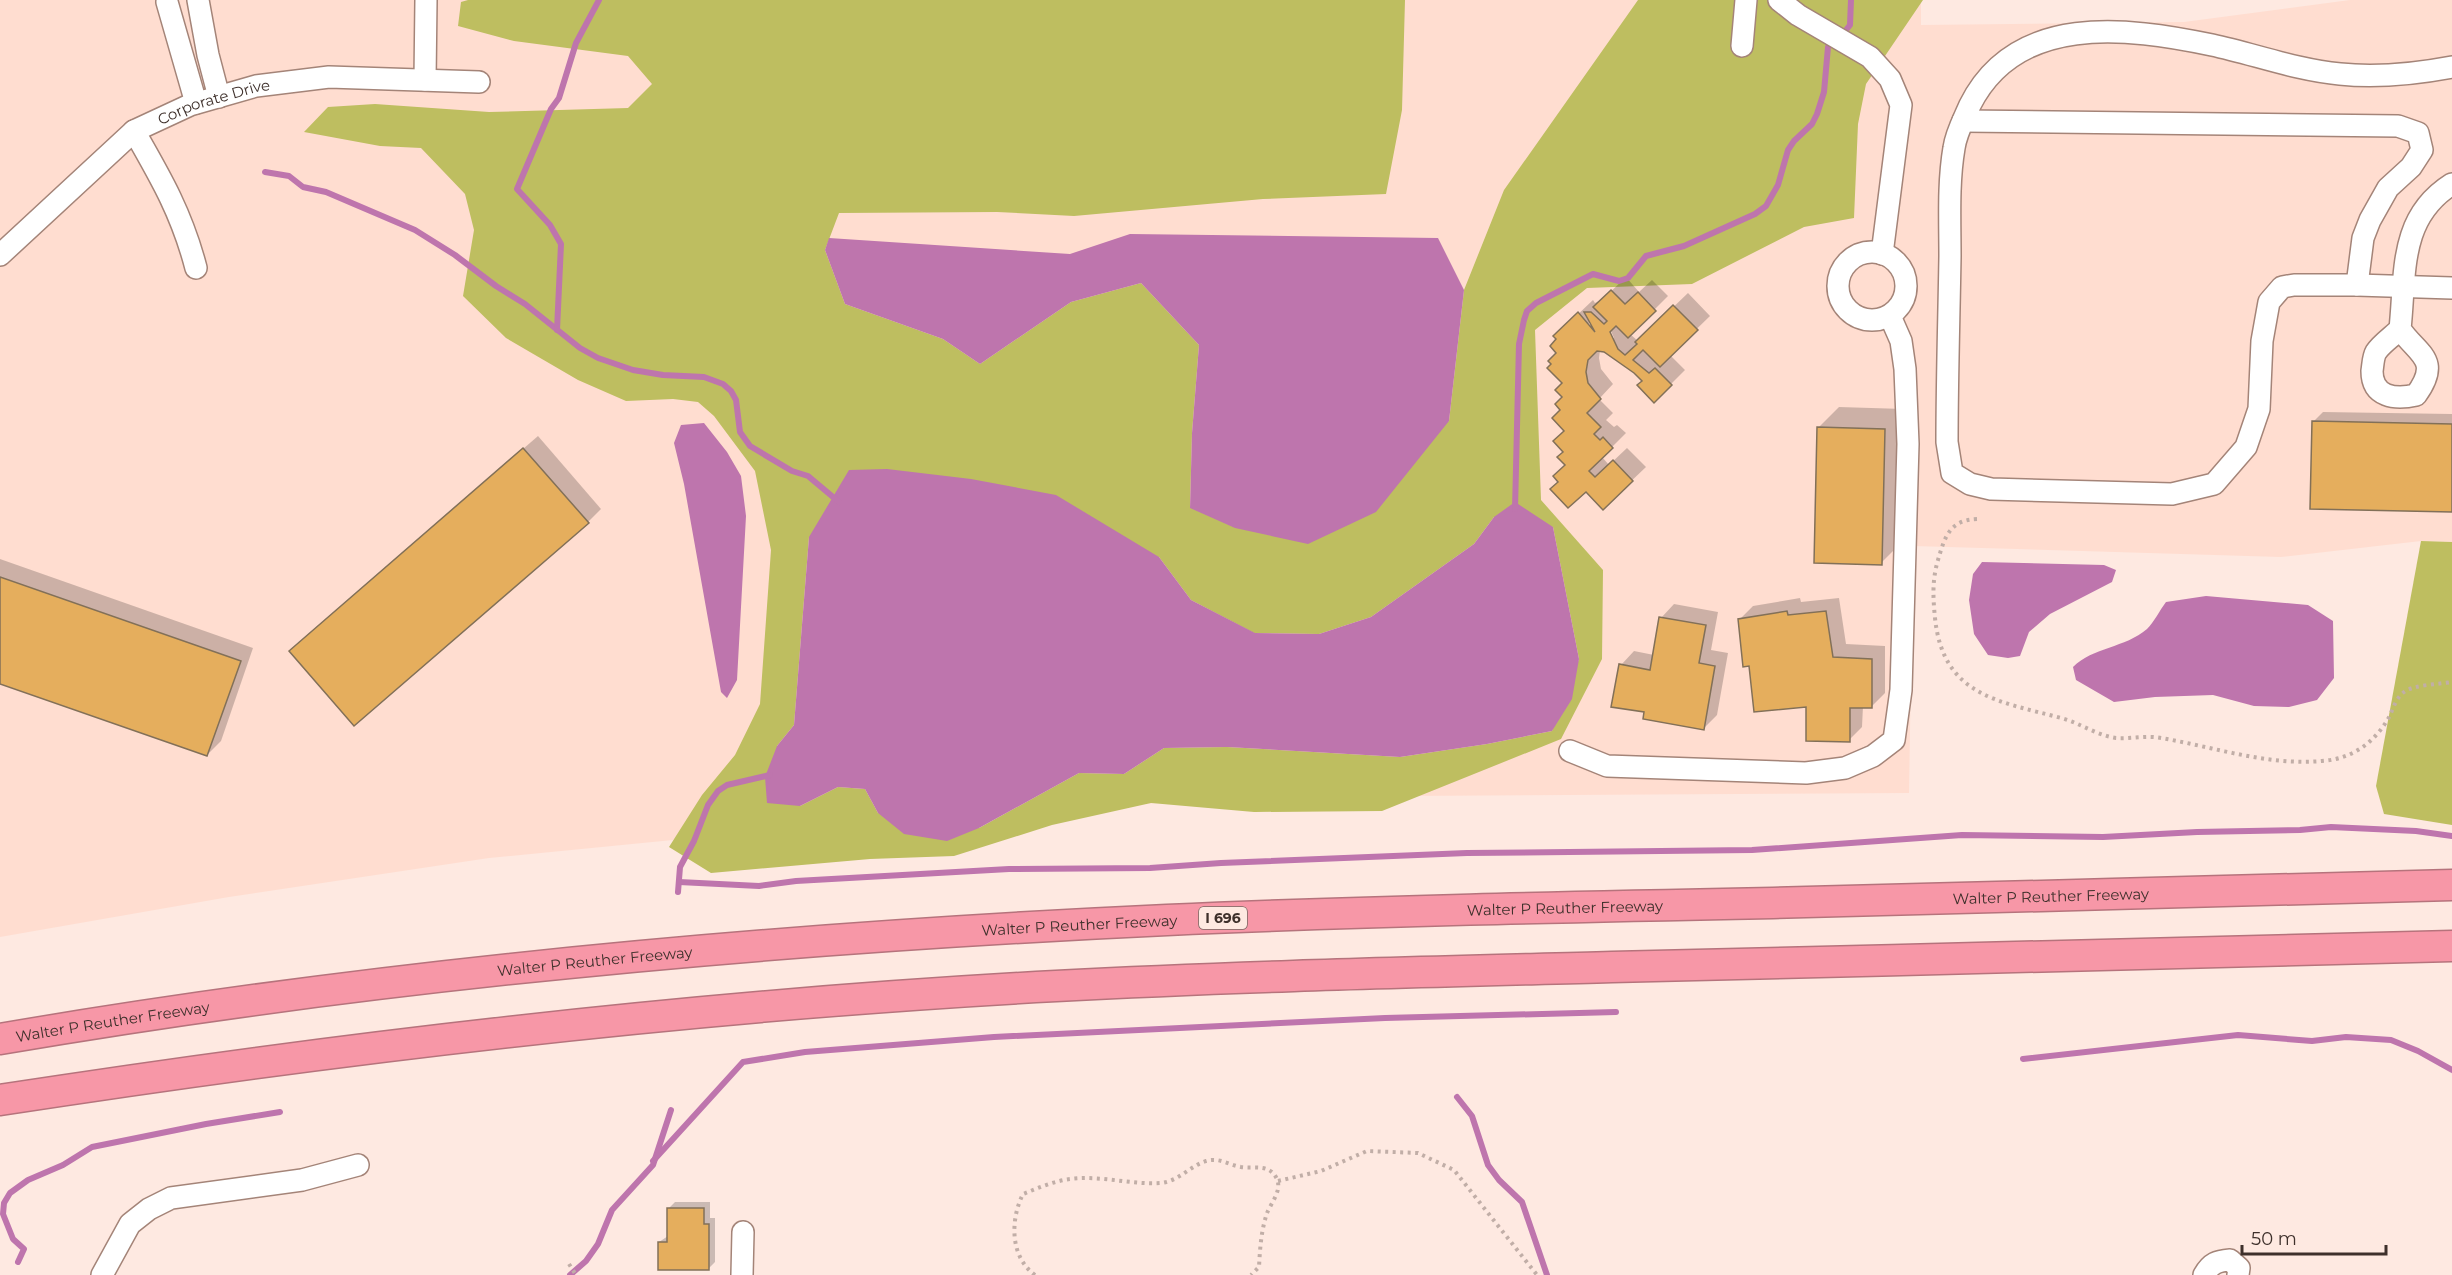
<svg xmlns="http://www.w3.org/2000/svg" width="2452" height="1275" font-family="Montserrat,sans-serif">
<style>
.built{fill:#ffddd0}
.forest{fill:#bebe60;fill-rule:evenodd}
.water{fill:#be75ad}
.shadow{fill:#0003;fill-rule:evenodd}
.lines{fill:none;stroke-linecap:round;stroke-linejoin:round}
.stream{stroke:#be75ad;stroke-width:6}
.building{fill:#e5ae5d;stroke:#827058;stroke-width:1.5}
.minor-casing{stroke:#a48478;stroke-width:24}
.highway-casing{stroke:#b6737c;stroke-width:33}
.path{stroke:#c1aea7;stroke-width:4;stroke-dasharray:3 4.5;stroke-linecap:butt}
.minor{stroke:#fff;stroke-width:21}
.highway{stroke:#f797a7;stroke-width:30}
.labels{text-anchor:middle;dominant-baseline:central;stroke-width:4.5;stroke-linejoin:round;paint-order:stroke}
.shield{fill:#fee9e1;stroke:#786862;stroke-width:1.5}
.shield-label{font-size:14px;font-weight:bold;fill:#3e302b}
.street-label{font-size:15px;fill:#3e302b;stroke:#fee9e1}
</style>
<rect width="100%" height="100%" fill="#fee9e1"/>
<!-- built -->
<path class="built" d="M0,0H1921V25L2184,22L2350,0H2452V542L2421,541L2281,557L1913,546L1909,793L1239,797L754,832L489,858L229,897L0,937Z"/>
<!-- forest -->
<g class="forest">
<path d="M468,0H1405L1402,110L1386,194L1263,199L1074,216L997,212L839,213L825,250L845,304L943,339L980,364L1071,302L1141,283L1199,345L1192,433L1190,508L1449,421L1464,290L1504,190L1638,0H1923L1866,84L1858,124L1854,218L1804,227L1692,284L1587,288L1535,330L1541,500L1603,570L1602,659L1561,739L1382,811L1254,812L1151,803L1052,825L954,856L870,859L711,873L669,847L702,795L735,755L760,704L771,550L755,471L714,416L698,402L673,399L626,401L578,380L506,338L463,296L474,230L465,194L421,148L380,146L304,132L328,107L375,104L489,112L628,108L652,84L628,56L514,41L458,26L461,2ZM1494,517L1553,527L1579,659L1552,731L1487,744L1400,757L1227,747L1164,748L1124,774L1079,773L979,828L878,813L865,789L838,787L800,806L777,746L794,725L809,537L1159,557L1191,600L1254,633L1319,634L1371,617L1474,544Z"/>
<path d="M2421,541L2452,542V825L2384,814L2376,786Z"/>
</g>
<!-- water -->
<g class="water">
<path d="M1130,234L1438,238L1464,290L1449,421L1376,512L1308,544L1235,528L1190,508L1192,433L1199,345L1141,283L1071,302L980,364L943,339L845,304L825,250L829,238L1070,254Z"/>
<path d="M704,423L727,452L741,476L746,516L737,680L727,698L721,692L684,484L674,443L681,425Z"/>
<path d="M887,469L971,479L1056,495L1159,557L1191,600L1255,633L1319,634L1371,617L1474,544L1494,517L1515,502L1553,527L1579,659L1572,699L1552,731L1487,744L1400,757L1227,747L1164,748L1124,774L1079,773L979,828L947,841L904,834L878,813L865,789L838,787L800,806L767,803L765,777L777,746L794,725L809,537L849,470Z"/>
<path d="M1982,562L2104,565L2116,570L2112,582L2050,614L2029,632L2020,656L2008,658L1988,655L1974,634L1969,600L1973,574Z"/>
<path d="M2206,596L2308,605L2333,621L2334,678L2317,700L2289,707L2254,706L2213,695L2155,697L2114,702L2076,680L2073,667C2093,647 2125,648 2147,629C2154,622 2160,610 2166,602Z"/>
</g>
<!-- shadow -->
<g class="shadow">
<path d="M1626,277L1639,292L1652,280L1668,296L1630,334L1638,341L1688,293L1710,316L1670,355L1685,370L1654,401L1644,381L1635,372L1605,351L1600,350L1599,358L1601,369L1613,384L1599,399L1613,413L1606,420L1614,427L1617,425L1626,433L1602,457L1609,465L1627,448L1646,467L1603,508L1586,490L1560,481L1566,465V430L1562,410L1564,383L1558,339L1555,336L1593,300L1595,303L1603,299ZM1590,322L1601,337L1587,325ZM1608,324L1614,338H1611Z"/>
<path d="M1839,407L1904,409L1901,543L1881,563L1819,427Z"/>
<path d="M2323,412L2452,414V510L2313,422Z"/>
<path d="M538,436L601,509L588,522L304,638Z"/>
<path d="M0,559L253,648L221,741L207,755L0,682Z"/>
<path d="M1800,598L1801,602L1839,598L1846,644L1885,646V693L1871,707L1863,706L1862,727L1849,740L1808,706L1750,665L1740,619L1753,606Z"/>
<path d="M1674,604L1718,612L1711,650L1728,653L1717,715L1703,729L1646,711L1621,665L1634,651L1654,655L1661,618Z"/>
<path d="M675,1202H710V1218H715V1262L708,1269L659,1242L668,1236L669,1208Z"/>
</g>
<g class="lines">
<!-- stream -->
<g class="stream">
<path d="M1842,35L1850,25L1851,0"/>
<path d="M265,172L289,176L303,187L326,192L415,230L455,255L496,286L525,304L580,348L598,358L633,370L663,375L704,377L723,384L731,391L736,400L740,432L750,446L792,471L808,476L839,502"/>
<path d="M557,330L561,244L550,225L517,189L551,109L559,98L576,43L599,0"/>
<path d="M1515,509L1519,344L1524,320L1527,311L1536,303L1593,274L1619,281L1628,278L1646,256L1684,246L1755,214L1766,206L1778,185L1788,150L1794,141L1812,124L1817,114L1824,92L1828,47L1834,41"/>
<path d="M679,882L759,886L796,881L1009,869L1150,868L1221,863L1467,853L1752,850L1962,835L2103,837L2197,832L2300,830L2331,827L2416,831L2452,836"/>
<path d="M678,892L680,867L694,841L708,805L718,791L727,785L770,775"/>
<path d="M2023,1059L2238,1035L2312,1041L2346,1037L2391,1040L2418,1051L2452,1070"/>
<path d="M1457,1097L1472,1116L1488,1165L1499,1180L1522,1202L1547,1275"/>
<path d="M653,1161L743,1062L805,1052L994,1037L1385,1018L1616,1012"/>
<path d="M18,1262L24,1249L13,1239L3,1214L4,1203L10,1193L28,1180L63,1165L92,1147L206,1124L280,1112"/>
<path d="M570,1275L586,1261L598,1244L612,1210L653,1165L671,1110"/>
</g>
</g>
<!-- building -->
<g class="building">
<path d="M1611,290L1625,304L1638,292L1656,311L1628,338L1616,326L1610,332L1618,349L1625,355L1637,344L1635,342L1673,305L1698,330L1660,367L1643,350L1633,360L1649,373L1655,368L1672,385L1654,403L1637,385L1642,381L1634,373L1604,352L1597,351L1588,360L1586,372L1588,383L1601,399L1587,413L1601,427L1594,434L1600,440L1603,437L1613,448L1589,471L1595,477L1613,460L1633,481L1603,510L1586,492L1568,508L1550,489L1558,482L1553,476L1565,465L1557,457L1563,452L1553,441L1564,431L1552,418L1560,410L1555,404L1562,397L1555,390L1562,383L1547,368L1551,364L1548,361L1556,353L1550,346L1556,339L1553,336L1578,312L1595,332L1584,312H1591L1604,324L1607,321L1593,307Z"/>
<path d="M2312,421L2452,424V512L2310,509Z"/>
<path d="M1817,427L1885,429L1882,565L1814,563Z"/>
<path d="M523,448L589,523L354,726L289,651Z"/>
<path d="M0,577L241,661L207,756L0,684Z"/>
<path d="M1787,611L1788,615L1826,611L1833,657L1872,659V708H1850V742L1806,741V707L1754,712L1749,666L1743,667L1738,619Z"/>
<path d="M1659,617L1706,625L1699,663L1715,666L1704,730L1643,719L1644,712L1611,707L1619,664L1650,670Z"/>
<path d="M667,1208H704V1224H709V1270H658V1242H667Z"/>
</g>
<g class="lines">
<defs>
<g id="minor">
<path d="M198,0L208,55L219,97"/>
<path d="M1779,0L1798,15L1870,57L1890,79L1901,105L1882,254"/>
<path d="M167,2L196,103"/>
<path d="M1742,46L1746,0"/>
<path d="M2452,67C2415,74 2378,78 2340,74C2296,70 2254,54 2212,45C2126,27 2016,13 1970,105C1964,119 1956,133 1954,148C1948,183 1950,221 1950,256C1949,318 1947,380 1947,442L1952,473L1970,484L1991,489L2172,494L2214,484L2246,447L2259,409L2262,341L2269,302L2282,287L2294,285H2357L2452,288"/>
<path d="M425,80L426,0"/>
<path d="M1963,121L2398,126L2418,133L2422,150L2411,167L2388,188L2370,220L2363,238L2357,285"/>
<path d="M134,131C161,178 182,214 196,268"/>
<circle cx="1872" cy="286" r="34"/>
<path id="s1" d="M0,255L134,131L190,105L256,86L329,77L479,82"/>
<path d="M2400,329C2418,355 2442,359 2416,395C2395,400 2372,397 2372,371C2373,365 2373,357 2376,352C2381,344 2393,336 2400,329C2406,274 2398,218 2452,184"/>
<path d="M1570,751L1607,766L1806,773L1845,768L1873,756L1894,740L1901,690L1908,444L1905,369L1901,341L1890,316"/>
<path d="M102,1275L130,1224L149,1209L171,1198L302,1180L358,1165"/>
<path d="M742,1275L743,1232"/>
<path d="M2204,1275C2211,1263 2217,1261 2230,1260L2239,1268L2238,1275"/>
</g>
<g id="highway">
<path id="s2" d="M0,1039C385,973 777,938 1167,920C1369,911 1571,907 1773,903C1999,897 2226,891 2452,885"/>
<path d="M0,1100C350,1046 702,1005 1056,986C1241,976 1427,972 1612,967C1892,960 2172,954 2452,946"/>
</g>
</defs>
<!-- minor casing -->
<use href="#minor" class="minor-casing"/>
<!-- highway casing -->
<use href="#highway" class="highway-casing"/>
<!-- path -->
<g class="path">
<path d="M1977,519C1950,520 1945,536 1938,560C1932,580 1933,598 1935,618C1943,696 1998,701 2061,718C2080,723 2096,735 2116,738C2131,739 2147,735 2161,738C2214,747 2268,766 2322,761C2351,759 2373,744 2388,719C2393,710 2395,699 2404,692C2412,685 2440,684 2452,682"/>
<path d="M1278,1181L1321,1171L1367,1151L1418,1153L1454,1170L1537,1275"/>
<path d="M569,1264L576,1275"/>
<path d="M1035,1275C1010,1257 1010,1220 1023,1194C1038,1188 1054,1181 1070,1179C1101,1175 1131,1185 1161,1183C1179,1181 1190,1166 1206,1161C1219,1157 1229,1165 1241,1167C1255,1169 1269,1163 1277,1179C1282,1191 1271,1203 1267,1213C1261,1231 1260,1249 1259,1267L1251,1275"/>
</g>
<!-- minor -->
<use href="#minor" class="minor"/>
<!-- highway -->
<use href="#highway" class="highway"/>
</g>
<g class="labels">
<!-- shield labels -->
<rect class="shield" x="1199" y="907" width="48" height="22" rx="4.5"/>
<g class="shield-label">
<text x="1223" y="918">I 696</text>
</g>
<!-- street labels -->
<g class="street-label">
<text stroke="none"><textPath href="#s1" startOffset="268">Corporate Drive</textPath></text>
<text stroke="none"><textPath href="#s2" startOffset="2058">Walter P Reuther Freeway</textPath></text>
<text stroke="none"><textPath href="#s2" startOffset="1572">Walter P Reuther Freeway</textPath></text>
<text stroke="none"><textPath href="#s2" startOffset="1086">Walter P Reuther Freeway</textPath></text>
<text stroke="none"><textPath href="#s2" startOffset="600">Walter P Reuther Freeway</textPath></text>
<text stroke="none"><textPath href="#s2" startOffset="114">Walter P Reuther Freeway</textPath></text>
</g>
</g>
<!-- scale -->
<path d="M2242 1245v9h144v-9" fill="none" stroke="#3e302b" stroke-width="3"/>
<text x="2251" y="1245" font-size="18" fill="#3e302b" stroke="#fee9e1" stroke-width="4.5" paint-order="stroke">50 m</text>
</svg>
